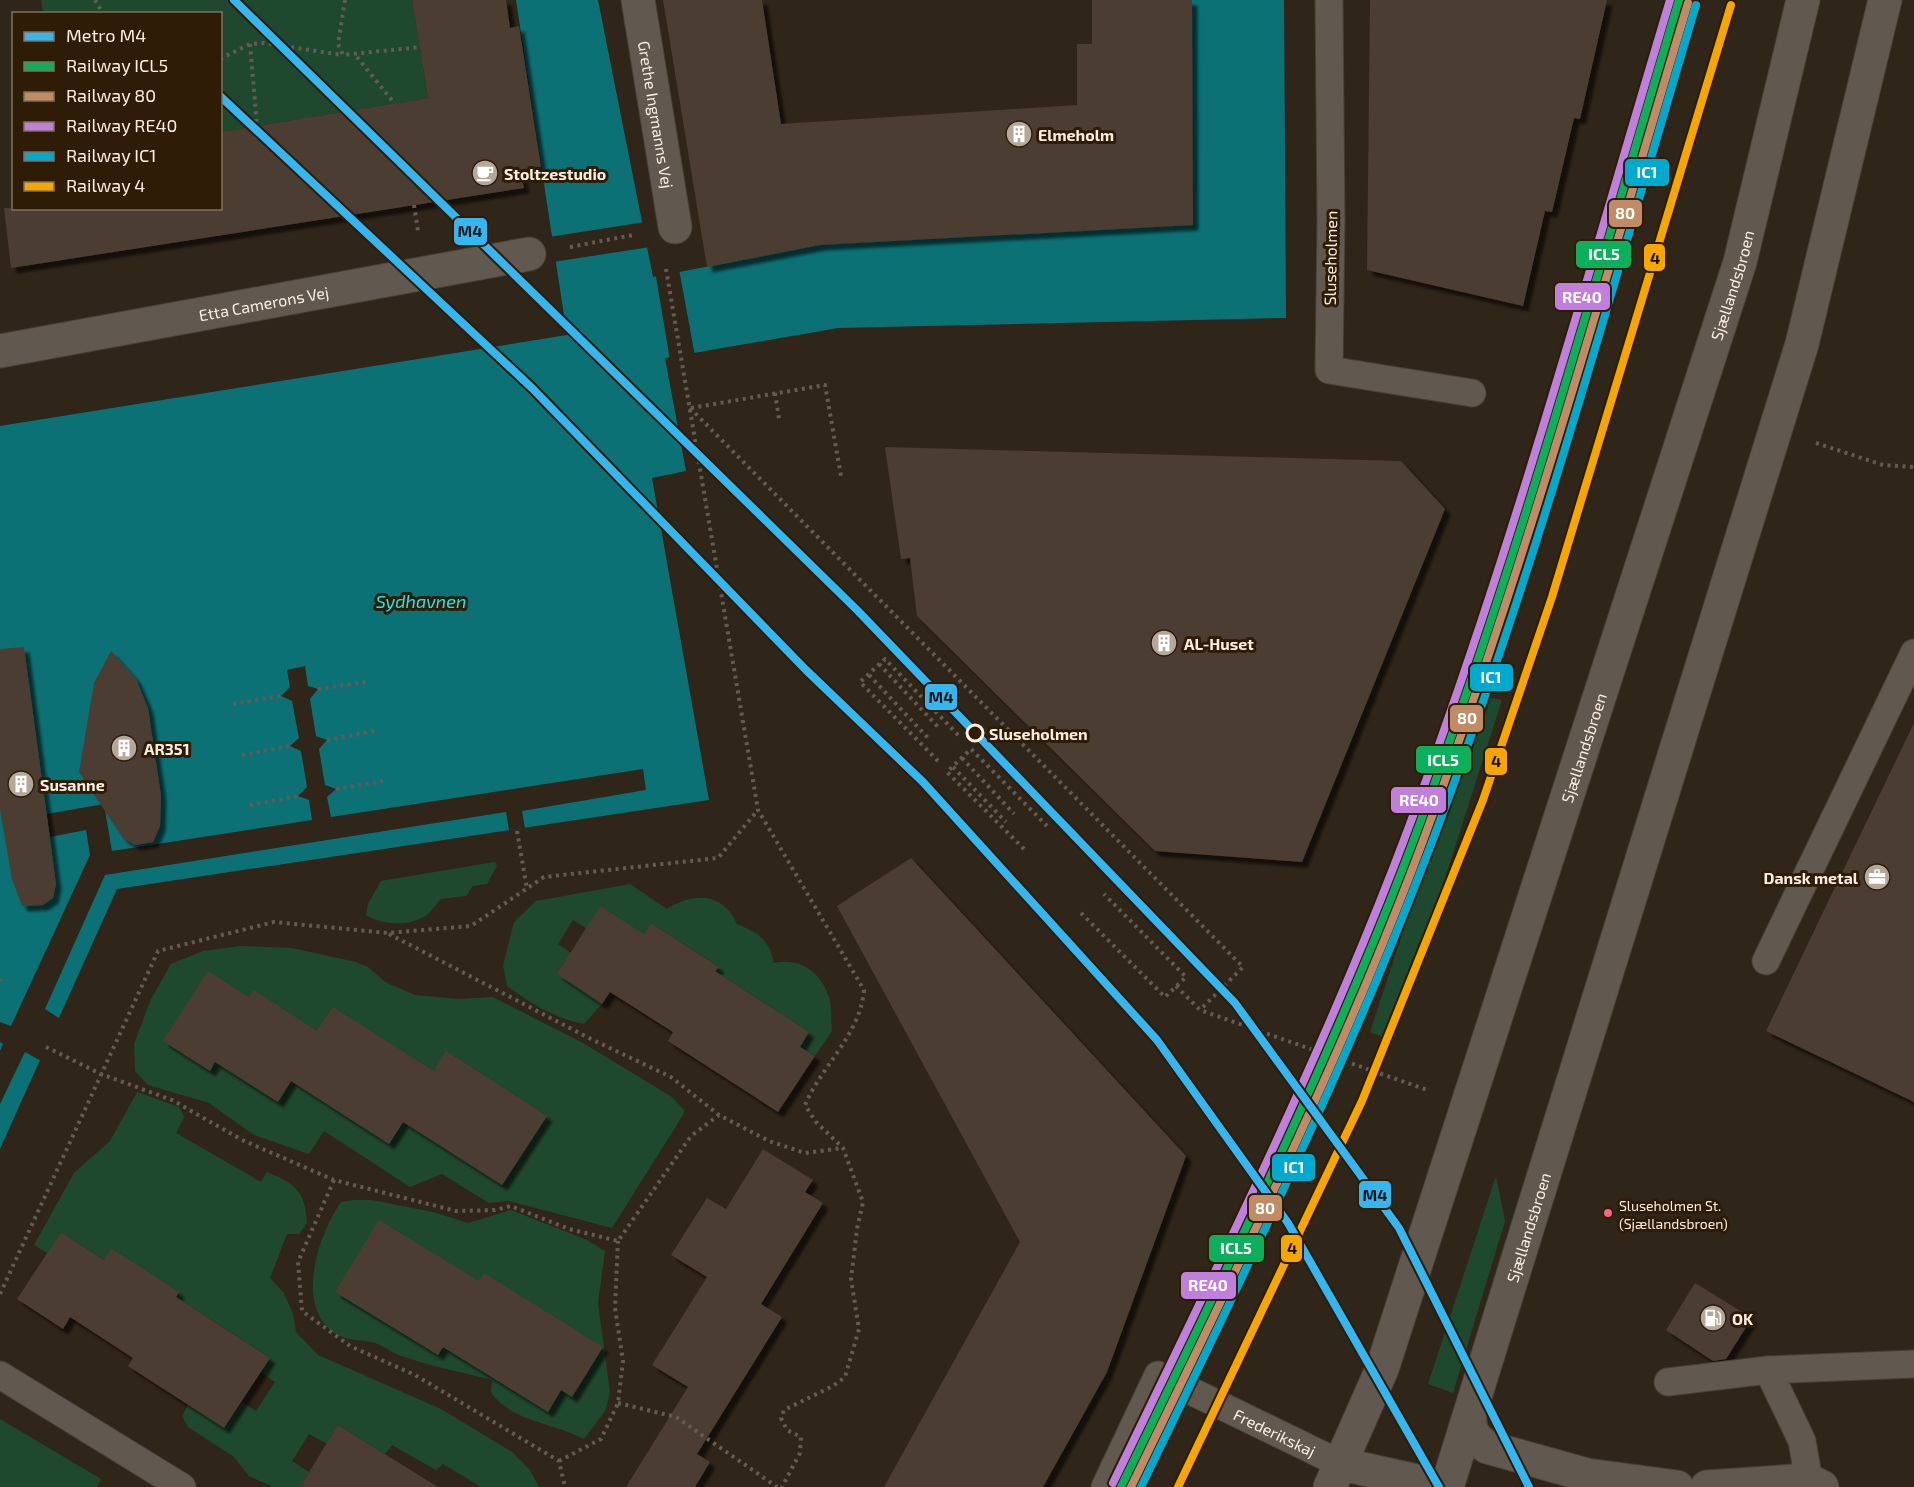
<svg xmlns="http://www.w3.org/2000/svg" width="1914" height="1487" font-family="'Exo 2',sans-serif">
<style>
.green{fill:#1f492f}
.water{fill:#0c7175}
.pier{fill:#302519}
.building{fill:#4b3d30;filter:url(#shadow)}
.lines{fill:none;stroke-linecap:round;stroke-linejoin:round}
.lane-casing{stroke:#493f36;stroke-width:29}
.street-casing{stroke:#493f36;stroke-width:35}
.secondary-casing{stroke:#493f36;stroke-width:35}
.path{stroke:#645c54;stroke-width:4;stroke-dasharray:3 4.5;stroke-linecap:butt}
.lane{stroke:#615850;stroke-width:27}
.street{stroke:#615850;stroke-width:33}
.secondary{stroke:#615850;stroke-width:33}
.rail-1-casing{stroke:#2f1c07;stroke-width:12}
.rail-2-casing{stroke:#2f1c07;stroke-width:12}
.rail-3-casing{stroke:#2f1c07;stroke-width:12}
.rail-4-casing{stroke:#2f1c07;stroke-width:12}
.rail-5-casing{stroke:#2f1c07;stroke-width:12}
.rail-1{stroke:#0daf5c;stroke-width:8}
.rail-2{stroke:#c18c65;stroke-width:8}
.rail-3{stroke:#c07fdc;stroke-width:8}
.rail-4{stroke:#00a9ce;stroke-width:8}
.rail-5{stroke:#f7a600;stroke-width:8}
.metro-1-casing{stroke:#2f1c07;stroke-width:12}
.metro-1{stroke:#36b6f1;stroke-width:8}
.stop-dot{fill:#2f1c07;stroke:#fbeee1;stroke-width:3}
.bus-dot{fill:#fa6682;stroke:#2f1c07;stroke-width:2}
.labels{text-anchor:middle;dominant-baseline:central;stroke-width:6;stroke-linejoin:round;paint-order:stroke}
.bus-label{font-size:14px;fill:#fbeee1;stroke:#2f1c07;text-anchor:start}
.street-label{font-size:16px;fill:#fbeee1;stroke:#2f1c07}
.poi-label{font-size:16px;font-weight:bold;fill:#fbeee1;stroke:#2f1c07;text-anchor:start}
.stop-label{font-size:16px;font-weight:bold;fill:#fbeee1;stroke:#2f1c07;text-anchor:start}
.water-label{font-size:18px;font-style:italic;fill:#21e6ef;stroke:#2f1c07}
.line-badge{stroke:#2f1c07;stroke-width:2}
.badge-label{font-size:16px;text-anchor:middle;font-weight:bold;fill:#fff}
.pale-badge-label{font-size:16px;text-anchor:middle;font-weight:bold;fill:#111}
</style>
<defs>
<filter id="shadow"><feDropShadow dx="5.5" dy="5.5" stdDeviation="1.5" flood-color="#0009"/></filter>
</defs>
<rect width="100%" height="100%" fill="#302519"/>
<!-- green -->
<g class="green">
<path d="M41,0H412L428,98L221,132L220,14L43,13Z"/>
<path d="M1481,696L1502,700L1393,1041L1370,1032Z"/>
<path d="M495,862L497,866L487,884L473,886L466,896L441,899C436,904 431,913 425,916C408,927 382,925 366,915L368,904L381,881Z"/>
<path d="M630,884L667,909C693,892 723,892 737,924C760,934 768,938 774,963C800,957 821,972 829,997C832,1007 831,1020 832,1031L815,1056L800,1047L809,1032L715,971L718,966L651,923L644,934L586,928L573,920L558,944L571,953L557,974L602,1004L584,1024C556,1019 530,1003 507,986L503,966L514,922L536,901Z"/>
<path d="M241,946L292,948L356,962L368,967L385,982L415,995L459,999L493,997L583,1043L672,1097L684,1110L683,1115L612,1228L509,1201L489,1203L442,1174L410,1187L324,1131L309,1154L254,1135L209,1103L148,1085L135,1071L134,1044L151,999L171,964L203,951Z"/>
<path d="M137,1092L179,1107L184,1117L176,1133L261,1182L267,1172C296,1184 305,1191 307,1223L299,1234H287L270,1278L284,1293L293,1314L296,1332L318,1355L441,1409L512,1452L530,1470L539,1487H481L443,1464L436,1470L392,1445L385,1454L338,1425L327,1444L309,1434L292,1461L309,1472L300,1487H273L249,1476L234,1457L188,1427L182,1416L188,1405L224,1428L242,1402L256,1411L275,1382L261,1372L269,1357L176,1297L178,1292L112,1249L104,1260L61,1232L47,1253L34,1245L74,1173L110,1141Z"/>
<path d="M1496,1176L1505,1221L1453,1393L1428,1384Z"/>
<path d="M353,1200H372L433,1212L468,1223L511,1210L587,1240L605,1251L598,1303L610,1393L605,1411L584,1439C552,1422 515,1423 491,1393L492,1380C461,1372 429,1366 399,1355C391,1352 385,1347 378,1344C366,1339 350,1342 338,1335C293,1310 318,1235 341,1202Z"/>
<path d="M0,1419L101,1479L97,1487H0Z"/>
</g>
<!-- water -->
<path class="water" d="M516,0H598L653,277L820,245L1193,225L1192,0H1284L1286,318L838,328L665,358L686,471L652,478L709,800L117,889L0,1149V426L567,335Z"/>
<!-- pier -->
<g class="pier">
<path d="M645,222L650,247L553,262L549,237Z"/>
<path d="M654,265L655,274L679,269L695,356L670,360Z"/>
<path d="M305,666L308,686L318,689L310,699L316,736L327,740L319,749L325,785L336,789L327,797L331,817L643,769L646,790L522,811L525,828L509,830L506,812L105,875L45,1009L59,1018L41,1061L25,1052L0,1104V1051L3,1044L0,1042V1022L11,1026L90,855L86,830L50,837L47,814L104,804L112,851L312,820L309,800L298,796L307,787L301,751L290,746L299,738L292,701L281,696L290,687L287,670Z"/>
</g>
<!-- building -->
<g class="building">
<path d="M412,0H506L510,28L519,26L541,167L520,170L524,188L11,268L4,208H220V132L428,98Z"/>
<path d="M663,0H762L781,124L1077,105V44H1092V0H1192L1193,225L820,245L707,267Z"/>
<path d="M1370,0H1607L1580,119L1574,118L1552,212L1545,211L1523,306L1367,270Z"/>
<path d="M885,447L1401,461L1445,509L1302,862L1155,851L917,616L910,558L901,559Z"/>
<path d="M24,647L56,884L53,898L43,905L22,906L12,879L0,810V649Z"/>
<path d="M111,651L136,679L148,708L161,796L160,826L153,842L135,845L123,838L79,772L94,683Z"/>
<path d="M1914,723V1102L1766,1031Z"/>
<path d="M911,858L1186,1156L1107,1372L1043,1487H884L1020,1242L837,906Z"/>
<path d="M600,906L644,934L651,923L719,967L715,971L809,1032L800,1047L815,1056L778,1112L668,1041L673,1032L610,992L602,1004L557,974Z"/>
<path d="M208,971L249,997L254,990L317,1031L333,1007L434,1071L446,1051L547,1116L502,1185L403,1122L389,1144L291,1081L278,1102L215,1062L210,1071L163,1041Z"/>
<path d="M763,1149L813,1180L805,1192L823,1203L761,1304L782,1317L697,1454L710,1462L695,1487H626L688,1387L652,1365L707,1277L671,1255L707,1198L726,1209Z"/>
<path d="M379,1220L479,1281L484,1273L603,1347L572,1397L561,1390L548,1412L443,1347L438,1355L335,1292Z"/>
<path d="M61,1232L104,1260L111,1248L179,1292L176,1297L270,1358L224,1428L128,1366L133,1358L70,1317L63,1329L17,1299Z"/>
<path d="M1695,1283L1752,1318L1726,1359L1713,1361L1666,1330Z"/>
<path d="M338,1425L438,1487H300Z"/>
</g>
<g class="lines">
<defs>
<g id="lane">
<path d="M1329,0L1331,220L1329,370L1472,393"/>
<path d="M1766,961L1914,653"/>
<path d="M0,1375L182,1487"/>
<path d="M1668,1382L1768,1370"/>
<path id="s1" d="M1105,1487L1158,1375L1341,1464"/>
<path d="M1810,1487L1802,1441L1768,1370L1914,1364"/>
</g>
<g id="street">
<path id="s2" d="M638,0L675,227"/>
<path id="s3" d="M0,351L529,254"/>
</g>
<g id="secondary">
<path d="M1470,1414C1469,1431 1473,1437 1487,1447L1587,1475L1677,1487"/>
<path d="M1341,1464L1444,1487"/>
<path id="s4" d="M1330,1487L1382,1369L1740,262L1803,0"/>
<path id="s5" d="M1447,1487L1802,344L1885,0"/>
<path d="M1707,1487L1808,1480L1822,1487"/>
</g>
</defs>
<!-- lane casing -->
<use href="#lane" class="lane-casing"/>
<!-- street casing -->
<use href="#street" class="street-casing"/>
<!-- secondary casing -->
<use href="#secondary" class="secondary-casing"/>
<!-- path -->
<g class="path">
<path d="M95,0L103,14"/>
<path d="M345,0L338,44L343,55L420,47"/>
<path d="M250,44L257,126"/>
<path d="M357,57L395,104"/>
<path d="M220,59L250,44L264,43L342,55"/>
<path d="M414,205L418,231"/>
<path d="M570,247L633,235"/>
<path d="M666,269L758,810L864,990C860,1035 822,1065 805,1105L816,1122L843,1148L863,1202L857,1229L851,1279L859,1329L845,1377L833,1386L784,1410L781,1418L787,1430L801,1437L800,1453L782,1487"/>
<path d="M775,393L779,419"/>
<path d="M690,408L1243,967L1200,1010"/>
<path d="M691,408L825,385L841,476"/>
<path d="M1816,443L1883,465L1914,467"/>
<path d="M879,664L938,727"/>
<path d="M869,675L928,738"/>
<path d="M318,689L366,682"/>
<path d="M233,704L281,696"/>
<path d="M327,740L375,731"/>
<path d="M242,755L290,746"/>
<path d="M962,758L1014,814"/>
<path d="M938,761L860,682L885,659L961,738"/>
<path d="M953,767L1006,822"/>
<path d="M336,789L383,781"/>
<path d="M250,805L298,796"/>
<path d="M517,831L527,889"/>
<path d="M1024,849L947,772L971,749L1047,826"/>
<path d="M1081,913L1165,997L1186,977L1104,894"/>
<path d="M389,934L591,1039L671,1077L719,1115"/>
<path d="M0,981L3,975"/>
<path d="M1176,986L1200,1010L1427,1090"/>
<path d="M46,1047L101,1074L172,1100L242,1140L334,1180L456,1211L495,1210L511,1206L569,1229L618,1241L691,1136L719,1115L769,1141L805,1153L843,1148"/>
<path d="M334,1180L298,1262L302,1311L350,1346L415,1375L559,1461L565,1487"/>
<path d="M0,1294L158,951L274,922L388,933L471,926L544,877L718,858L758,810"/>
<path d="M618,1403L676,1417L777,1487"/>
<path d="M559,1461L601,1439L618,1403L623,1361L615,1308L618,1241"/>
</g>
<!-- lane -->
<use href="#lane" class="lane"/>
<!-- street -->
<use href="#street" class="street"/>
<!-- secondary -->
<use href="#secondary" class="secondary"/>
<defs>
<path id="rail-1" d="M1121,1487C1220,1283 1321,1080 1403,868C1512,585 1592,291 1679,0"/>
<path id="rail-2" d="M1131,1487C1229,1284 1331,1081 1412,870C1520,586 1601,293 1688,3"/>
<path id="rail-3" d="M1113,1483C1211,1280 1312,1077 1394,866C1503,584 1583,290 1670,0"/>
<path id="rail-4" d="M1141,1487C1238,1286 1337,1086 1418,878C1530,594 1609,297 1696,5"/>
<path id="rail-5" d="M1178,1487L1362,1101L1483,800L1552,597L1731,5"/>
</defs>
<!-- rail-1 casing -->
<use href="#rail-1" class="rail-1-casing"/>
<!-- rail-2 casing -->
<use href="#rail-2" class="rail-2-casing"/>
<!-- rail-3 casing -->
<use href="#rail-3" class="rail-3-casing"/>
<!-- rail-4 casing -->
<use href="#rail-4" class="rail-4-casing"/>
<!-- rail-5 casing -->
<use href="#rail-5" class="rail-5-casing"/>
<!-- rail-1 -->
<use href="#rail-1" class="rail-1"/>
<!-- rail-2 -->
<use href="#rail-2" class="rail-2"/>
<!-- rail-3 -->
<use href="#rail-3" class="rail-3"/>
<!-- rail-4 -->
<use href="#rail-4" class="rail-4"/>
<!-- rail-5 -->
<use href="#rail-5" class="rail-5"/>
<defs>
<g id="metro-1">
<path d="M234,0L857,610L1235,1003L1399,1228L1529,1487"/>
<path d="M220,96L532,388L806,670L923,782L1157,1040L1288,1223L1439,1487"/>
</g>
</defs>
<!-- metro-1 casing -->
<use href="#metro-1" class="metro-1-casing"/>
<!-- metro-1 -->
<use href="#metro-1" class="metro-1"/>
</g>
<!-- icons -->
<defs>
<symbol id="building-disc" viewBox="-11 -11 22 22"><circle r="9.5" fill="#b4a89b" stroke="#2f1c07"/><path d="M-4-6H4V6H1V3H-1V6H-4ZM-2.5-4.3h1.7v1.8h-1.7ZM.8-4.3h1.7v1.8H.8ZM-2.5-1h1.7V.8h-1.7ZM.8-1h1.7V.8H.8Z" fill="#fff"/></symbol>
<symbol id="cafe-disc" viewBox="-11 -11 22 22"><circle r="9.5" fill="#b4a89b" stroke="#2f1c07"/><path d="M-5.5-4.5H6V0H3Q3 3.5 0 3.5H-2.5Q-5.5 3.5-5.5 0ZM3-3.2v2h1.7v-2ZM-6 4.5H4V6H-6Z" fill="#fff"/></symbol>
<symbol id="office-disc" viewBox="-11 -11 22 22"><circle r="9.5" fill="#b4a89b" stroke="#2f1c07"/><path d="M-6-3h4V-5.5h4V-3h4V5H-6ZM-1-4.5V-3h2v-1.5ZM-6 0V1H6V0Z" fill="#fff"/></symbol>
<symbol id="fuel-disc" viewBox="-11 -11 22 22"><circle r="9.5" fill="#b4a89b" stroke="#2f1c07"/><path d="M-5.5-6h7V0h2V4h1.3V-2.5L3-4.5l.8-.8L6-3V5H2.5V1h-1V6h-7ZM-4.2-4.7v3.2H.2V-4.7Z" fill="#fff"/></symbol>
</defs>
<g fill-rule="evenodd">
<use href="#building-disc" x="1004" y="119" width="30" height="30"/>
<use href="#cafe-disc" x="470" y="158" width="30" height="30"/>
<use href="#building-disc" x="1149" y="628" width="30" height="30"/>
<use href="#building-disc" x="109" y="733" width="30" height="30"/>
<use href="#building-disc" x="6" y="769" width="30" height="30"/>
<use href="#office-disc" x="1862" y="862" width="30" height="30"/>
<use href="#fuel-disc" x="1698" y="1303" width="30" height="30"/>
</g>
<!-- markers -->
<circle class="stop-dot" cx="975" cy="733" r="8"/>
<circle class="bus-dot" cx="1608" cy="1213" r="5"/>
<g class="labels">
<!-- bus labels -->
<g class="bus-label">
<text x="1619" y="1205">Sluseholmen St.<tspan x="1619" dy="18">(Sjællandsbroen)</tspan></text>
</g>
<!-- street labels -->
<g class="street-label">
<text stroke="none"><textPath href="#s2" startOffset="116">Grethe Ingmanns Vej</textPath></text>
<text transform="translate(1330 258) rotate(-89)">Sluseholmen</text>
<text stroke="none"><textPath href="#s4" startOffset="1268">Sjællandsbroen</textPath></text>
<text stroke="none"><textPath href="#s3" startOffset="268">Etta Camerons Vej</textPath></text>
<text stroke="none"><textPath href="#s4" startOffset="782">Sjællandsbroen</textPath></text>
<text stroke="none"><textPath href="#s5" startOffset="272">Sjællandsbroen</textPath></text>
<text stroke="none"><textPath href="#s1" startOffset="254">Frederikskaj</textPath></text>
</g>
<!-- poi labels -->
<g class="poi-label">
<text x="1038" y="134">Elmeholm</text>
<text x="504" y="173">Stoltzestudio</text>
<text x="1184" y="643">AL-Huset</text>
<text x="144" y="748">AR351</text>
<text x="40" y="784">Susanne</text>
<text x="1858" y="877" text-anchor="end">Dansk metal</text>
<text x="1732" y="1318">OK</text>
</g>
<!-- stop labels -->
<g class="stop-label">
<text x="989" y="733">Sluseholmen</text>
</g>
<!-- water labels -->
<g class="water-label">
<text x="421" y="601">Sydhavnen</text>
</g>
</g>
<g class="line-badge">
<rect x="1624" y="158" width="46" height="29" rx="6" fill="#00a9ce"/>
<rect x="1608" y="199" width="35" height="29" rx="6" fill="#c18c65"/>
<rect x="453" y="217" width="35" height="29" rx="6" fill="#36b6f1"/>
<rect x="1575" y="240" width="57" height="29" rx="6" fill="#0daf5c"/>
<rect x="1643" y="243" width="23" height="29" rx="6" fill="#f7a600"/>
<rect x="1554" y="282" width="57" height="29" rx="6" fill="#c07fdc"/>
<rect x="1469" y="663" width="45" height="29" rx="6" fill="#00a9ce"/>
<rect x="924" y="683" width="34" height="28" rx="6" fill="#36b6f1"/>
<rect x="1449" y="704" width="35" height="29" rx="6" fill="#c18c65"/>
<rect x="1415" y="745" width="57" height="29" rx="6" fill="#0daf5c"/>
<rect x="1484" y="747" width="24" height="29" rx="6" fill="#f7a600"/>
<rect x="1390" y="786" width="57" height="28" rx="6" fill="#c07fdc"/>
<rect x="1271" y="1153" width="45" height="29" rx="6" fill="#00a9ce"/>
<rect x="1358" y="1180" width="34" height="29" rx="6" fill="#36b6f1"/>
<rect x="1248" y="1194" width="35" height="28" rx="6" fill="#c18c65"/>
<rect x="1208" y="1234" width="57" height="29" rx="6" fill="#0daf5c"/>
<rect x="1280" y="1234" width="23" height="29" rx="6" fill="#f7a600"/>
<rect x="1180" y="1271" width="57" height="29" rx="6" fill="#c07fdc"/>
</g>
<g class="badge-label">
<text x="1647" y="178">IC1</text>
<text x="1625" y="219">80</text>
<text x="1604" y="260">ICL5</text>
<text x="1582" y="303">RE40</text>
<text x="1491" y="683">IC1</text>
<text x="1467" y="724">80</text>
<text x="1443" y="766">ICL5</text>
<text x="1419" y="806">RE40</text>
<text x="1294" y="1173">IC1</text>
<text x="1265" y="1214">80</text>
<text x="1236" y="1254">ICL5</text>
<text x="1208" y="1291">RE40</text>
</g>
<g class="pale-badge-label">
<text x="470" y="237">M4</text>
<text x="1655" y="264">4</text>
<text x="941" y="703">M4</text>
<text x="1496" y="767">4</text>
<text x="1375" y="1201">M4</text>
<text x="1292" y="1254">4</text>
</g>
<!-- legend -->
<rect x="12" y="12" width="210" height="198" fill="#2f1c07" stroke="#81705e" stroke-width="1.5"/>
<rect x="24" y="32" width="30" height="9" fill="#36b6f1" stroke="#81705e" stroke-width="1.5"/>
<text x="66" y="42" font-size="18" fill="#fbeee1">Metro M4</text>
<rect x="24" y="62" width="30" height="9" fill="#0daf5c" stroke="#81705e" stroke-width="1.5"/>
<text x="66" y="72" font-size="18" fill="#fbeee1">Railway ICL5</text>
<rect x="24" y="92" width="30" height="9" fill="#c18c65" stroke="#81705e" stroke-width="1.5"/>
<text x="66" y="102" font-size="18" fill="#fbeee1">Railway 80</text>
<rect x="24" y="122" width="30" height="9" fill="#c07fdc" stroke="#81705e" stroke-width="1.5"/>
<text x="66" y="132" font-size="18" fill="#fbeee1">Railway RE40</text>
<rect x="24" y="152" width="30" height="9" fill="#00a9ce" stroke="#81705e" stroke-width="1.5"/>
<text x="66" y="162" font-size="18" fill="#fbeee1">Railway IC1</text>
<rect x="24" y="182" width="30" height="9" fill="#f7a600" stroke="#81705e" stroke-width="1.5"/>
<text x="66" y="192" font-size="18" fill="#fbeee1">Railway 4</text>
</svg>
